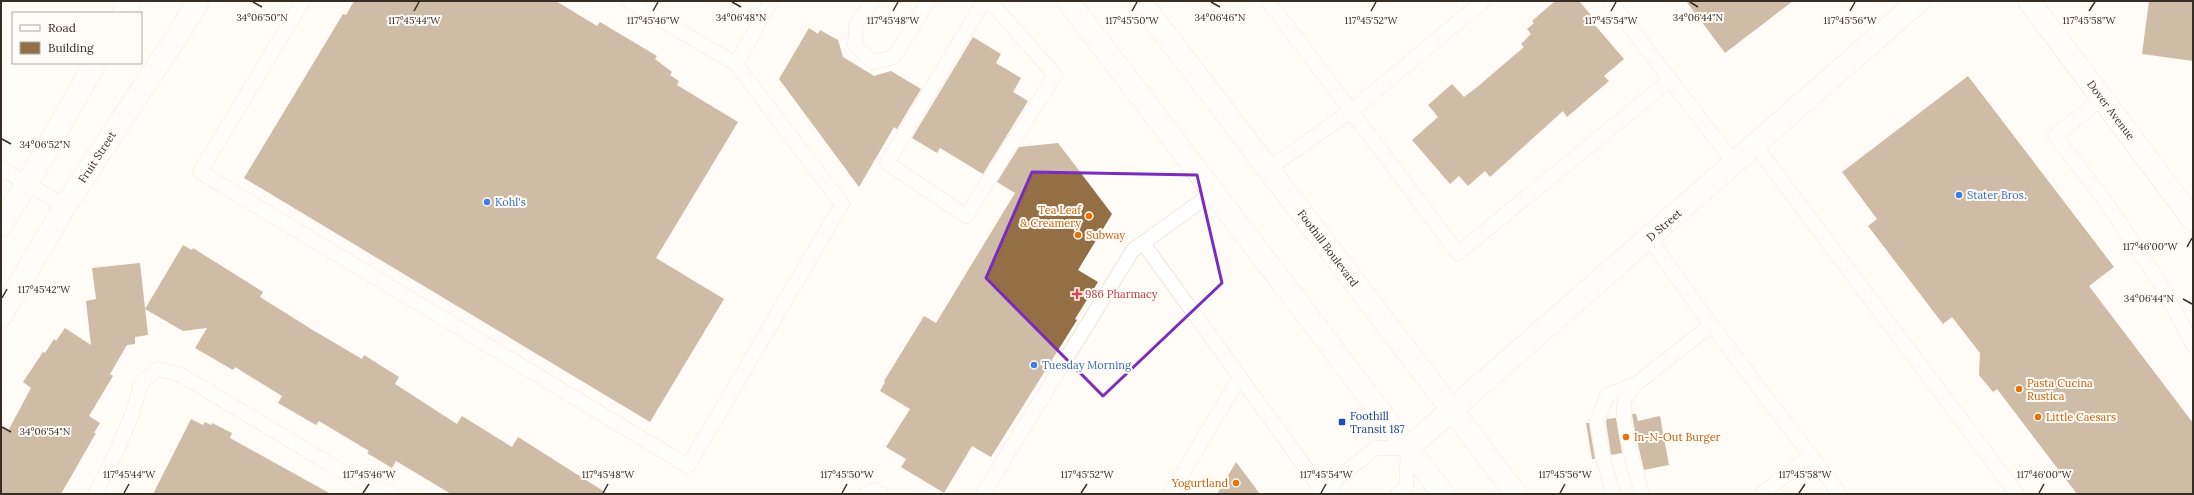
<svg xmlns="http://www.w3.org/2000/svg" width="2194" height="495" font-family="Lora,serif">
<style>
.building{fill:#946f46}
.lines{fill:none;stroke-linecap:round;stroke-linejoin:round}
.lane-casing{stroke:#e3ceb8;stroke-width:15}
.street-casing{stroke:#e3ceb8;stroke-width:23}
.secondary-casing{stroke:#e3ceb8;stroke-width:23}
.primary-casing{stroke:#e3ceb8;stroke-width:23}
.lane{stroke:#fff;stroke-width:14}
.street{stroke:#fff;stroke-width:22}
.secondary{stroke:#fff;stroke-width:22}
.primary{stroke:#fff;stroke-width:22}
.marked{fill:none;stroke:#7b2cbf;stroke-width:3;stroke-linejoin:round}
.ticks{fill:none;stroke:#362d25;stroke-width:1.5}
.shop-dot{fill:#3f7fe0;stroke:#fffbf6;stroke-width:1.5}
.food-dot{fill:#e8710a;stroke:#fffbf6;stroke-width:1.5}
.health-dot{fill:#e0444e;stroke:#fffbf6;stroke-width:1.5}
.transit-dot{fill:#1a4fb4;stroke:#fffbf6;stroke-width:1.5}
.labels{text-anchor:middle;dominant-baseline:central;stroke-width:4;stroke-linejoin:round;paint-order:stroke}
.street-label{font-size:11px;fill:#362d25;stroke:#fffbf6}
.shop-label{font-size:11px;fill:#366cbe;stroke:#fffbf6;text-anchor:start}
.food-label{font-size:11px;fill:#c56008;stroke:#fffbf6;text-anchor:start}
.health-label{font-size:11px;fill:#be3a42;stroke:#fffbf6;text-anchor:start}
.transit-label{font-size:11px;fill:#164399;stroke:#fffbf6;text-anchor:start}
.ticks-label{font-size:10px;text-anchor:middle;fill:#362d25;stroke:#fffbf6;stroke-width:4;stroke-linejoin:round;paint-order:stroke}
</style>
<rect width="100%" height="100%" fill="#fffbf6"/>
<!-- building -->
<g class="building">
<path d="M354,1H556L597,26L600,22L657,56L655,59L672,72L670,75L679,81L677,85L738,122L656,258L724,299L650,422L244,178L343,14L346,15Z"/>
<path d="M1555,1H1579L1597,22L1594,24L1624,59L1604,76L1609,81L1567,117L1563,111L1490,177L1485,171L1468,186L1459,176L1450,184L1412,140L1438,117L1428,105L1452,84L1464,97L1476,88L1524,47L1521,44L1531,34L1527,29L1534,23L1532,21Z"/>
<path d="M1686,1H1793L1725,53Z"/>
<path d="M2149,1H2193V61L2142,54Z"/>
<path d="M809,28L818,34L820,30L838,40L843,57L874,76L891,71L921,89L897,129L894,127L859,187L779,79Z"/>
<path d="M973,37L1001,54L996,63L1021,78L1013,92L1028,101L983,174L940,148L937,153L912,138Z"/>
<path d="M1968,76L2114,267L2089,286L2193,423V494H2077L1997,389L1993,392L1979,375L1980,353L1952,317L1943,324L1868,226L1877,219L1842,172Z"/>
<path d="M1058,143L1112,214L1078,270L1098,282L1075,319L1077,320L991,457L972,446L944,493L901,467L906,459L886,447L910,409L880,391L885,382L884,381L924,316L936,323L1015,193L997,182L1019,147Z"/>
<path d="M183,245L192,250L193,248L263,292L260,297L316,332L362,359L364,355L399,377L395,384L457,424L462,416L512,447L518,437L608,494H451L396,461L392,468L367,453L369,451L319,421L316,425L278,403L282,396L235,367L233,370L195,348L207,328L183,331L145,309Z"/>
<path d="M140,263L148,335L135,337V344L127,345L110,374L113,376L89,416L100,423L94,433H96L61,494H1V427L8,431L31,388L23,382L43,352L45,353L54,339L56,341L65,328L91,345L86,301L96,299L92,268Z"/>
<path d="M1632,414H1636L1638,421L1660,416L1669,465L1644,470L1635,432Z"/>
<path d="M1616,418L1622,453L1611,455L1606,422L1607,419Z"/>
<path d="M191,419L203,425L205,422L211,425L212,423L232,433L230,438L331,494H153Z"/>
<path d="M1586,423H1589L1595,459H1592Z"/>
<path d="M1236,462L1260,494H1217Z"/>
</g>
<g class="lines">
<defs>
<g id="lane">
<path d="M303,1L200,172L688,466L842,204L736,64L629,1"/>
<path d="M872,1L856,26L855,45L872,62L894,57L928,1"/>
<path d="M984,1L887,163L966,216L1055,75L997,9L986,1"/>
<path d="M1268,1L1458,253L1670,80"/>
<path d="M1610,1L1734,163"/>
<path d="M736,64L771,1"/>
<path d="M2102,98L2055,136L2106,202L2161,284L2193,345"/>
<path d="M1755,145L2017,494"/>
<path d="M1,168L65,206"/>
<path d="M1268,169L1351,111L1483,1"/>
<path d="M1649,238L1711,325L1811,456L1761,494"/>
<path d="M1143,243L1318,485L1321,494"/>
<path d="M1636,384C1632,388 1627,394 1625,399C1619,425 1636,468 1642,494"/>
<path d="M1811,456L1840,494"/>
<path d="M95,494L118,448L133,412L141,383L158,369L181,375L328,463L374,488L392,494"/>
<path d="M866,494L874,490L881,494"/>
<path d="M983,494L1133,250L1214,192"/>
<path d="M1170,494L1240,377"/>
<path d="M1332,494L1335,480L1376,448H1408L1406,487L1398,494"/>
<path d="M1613,494L1603,457L1597,421L1607,395L1636,384L1711,325"/>
</g>
<g id="street">
<path d="M2029,1L2193,220"/>
<path d="M1408,448L1919,1"/>
</g>
<g id="secondary">
<path d="M123,13L130,1"/>
<path d="M1,225L27,184L95,63"/>
<path d="M1,316L65,206L177,36L198,1"/>
</g>
<g id="primary">
<path d="M1068,1L1443,494"/>
<path d="M1140,1L1516,494"/>
</g>
</defs>
<!-- lane casing -->
<use href="#lane" class="lane-casing"/>
<!-- street casing -->
<use href="#street" class="street-casing"/>
<!-- secondary casing -->
<use href="#secondary" class="secondary-casing"/>
<!-- primary casing -->
<use href="#primary" class="primary-casing"/>
<!-- lane -->
<use href="#lane" class="lane"/>
<!-- street -->
<use href="#street" class="street"/>
<!-- secondary -->
<use href="#secondary" class="secondary"/>
<!-- primary -->
<use href="#primary" class="primary"/>
</g>
<!-- marked area -->
<path d="M0 0H2194V495H0ZM1032,172L1197,175L1222,283L1103,396L986,278Z" fill="#fffbf6" fill-opacity=".55" fill-rule="evenodd"/>
<path class="marked" d="M1032,172L1197,175L1222,283L1103,396L986,278Z"/>
<!-- ticks -->
<path class="ticks" d="M253,2L262,7M732,2L741,7M1211,2L1220,7M1690,2L1698,7M414,11L419,2M653,11L658,2M893,11L898,2M1132,11L1137,2M1371,11L1376,2M1611,11L1616,2M1850,11L1855,2M2089,11L2095,2M2,139L11,144M2187,247L2192,238M2,298L7,289M2183,299L2192,304M2,427L11,432M124,493L129,484M363,493L369,484M603,493L608,484M842,493L847,484M1081,493L1087,484M1321,493L1326,484M1560,493L1565,484M1799,493L1805,484M2039,493L2044,484"/>
<!-- markers -->
<g class="shop-dot">
<circle cx="1959" cy="195" r="4"/>
<circle cx="487" cy="202" r="4"/>
<circle cx="1034" cy="365" r="4"/>
</g>
<g class="food-dot">
<circle cx="1089" cy="216" r="4"/>
<circle cx="1078" cy="235" r="4"/>
<circle cx="2019" cy="389" r="4"/>
<circle cx="2038" cy="417" r="4"/>
<circle cx="1626" cy="437" r="4"/>
<circle cx="1236" cy="483" r="4"/>
</g>
<path class="health-dot" d="M1075 288h4v4h4v4h-4v4h-4v-4h-4v-4h4z"/>
<rect class="transit-dot" x="1338" y="418" width="8" height="8" rx="2"/>
<g class="labels">
<!-- street labels -->
<g class="street-label">
<text transform="translate(2111 110) rotate(53)">Dover Avenue</text>
<text transform="translate(97 157) rotate(-57)">Fruit Street</text>
<text transform="translate(1664 225) rotate(-41)">D Street</text>
<text transform="translate(1328 248) rotate(53)">Foothill Boulevard</text>
</g>
<!-- shop labels -->
<g class="shop-label">
<text x="1967" y="195">Stater Bros.</text>
<text x="495" y="202">Kohl's</text>
<text x="1042" y="365">Tuesday Morning</text>
</g>
<!-- food labels -->
<g class="food-label">
<text x="1081" y="210" text-anchor="end">Tea Leaf<tspan x="1081" dy="13">&amp; Creamery</tspan></text>
<text x="1086" y="235">Subway</text>
<text x="2027" y="383">Pasta Cucina<tspan x="2027" dy="13">Rustica</tspan></text>
<text x="2046" y="417">Little Caesars</text>
<text x="1634" y="437">In-N-Out Burger</text>
<text x="1228" y="483" text-anchor="end">Yogurtland</text>
</g>
<!-- health labels -->
<g class="health-label">
<text x="1085" y="294">986 Pharmacy</text>
</g>
<!-- transit labels -->
<g class="transit-label">
<text x="1350" y="416">Foothill<tspan x="1350" dy="13">Transit 187</tspan></text>
</g>
</g>
<g class="ticks-label">
<text x="262" y="21">34°06'50"N</text>
<text x="741" y="21">34°06'48"N</text>
<text x="1220" y="21">34°06'46"N</text>
<text x="1698" y="21">34°06'44"N</text>
<text x="414" y="24">117°45'44"W</text>
<text x="653" y="24">117°45'46"W</text>
<text x="893" y="24">117°45'48"W</text>
<text x="1132" y="24">117°45'50"W</text>
<text x="1371" y="24">117°45'52"W</text>
<text x="1611" y="24">117°45'54"W</text>
<text x="1850" y="24">117°45'56"W</text>
<text x="2089" y="24">117°45'58"W</text>
<text x="45" y="148">34°06'52"N</text>
<text x="2150" y="250">117°46'00"W</text>
<text x="44" y="293">117°45'42"W</text>
<text x="2149" y="302">34°06'44"N</text>
<text x="45" y="435">34°06'54"N</text>
<text x="129" y="478">117°45'44"W</text>
<text x="369" y="478">117°45'46"W</text>
<text x="608" y="478">117°45'48"W</text>
<text x="847" y="478">117°45'50"W</text>
<text x="1087" y="478">117°45'52"W</text>
<text x="1326" y="478">117°45'54"W</text>
<text x="1565" y="478">117°45'56"W</text>
<text x="1805" y="478">117°45'58"W</text>
<text x="2044" y="478">117°46'00"W</text>
</g>
<!-- border -->
<rect width="2194" height="495" fill="none" stroke="#362d25" stroke-width="4"/>
<!-- legend -->
<rect x="12" y="12" width="130" height="52" fill="#fffbf6" stroke="#afa9a2"/>
<rect x="20" y="25" width="20" height="6" fill="#ffffff" stroke="#afa9a2"/>
<text x="48" y="32" font-size="12" fill="#362d25">Road</text>
<rect x="20" y="42" width="20" height="12" fill="#946f46" stroke="#afa9a2"/>
<text x="48" y="52" font-size="12" fill="#362d25">Building</text>
</svg>
